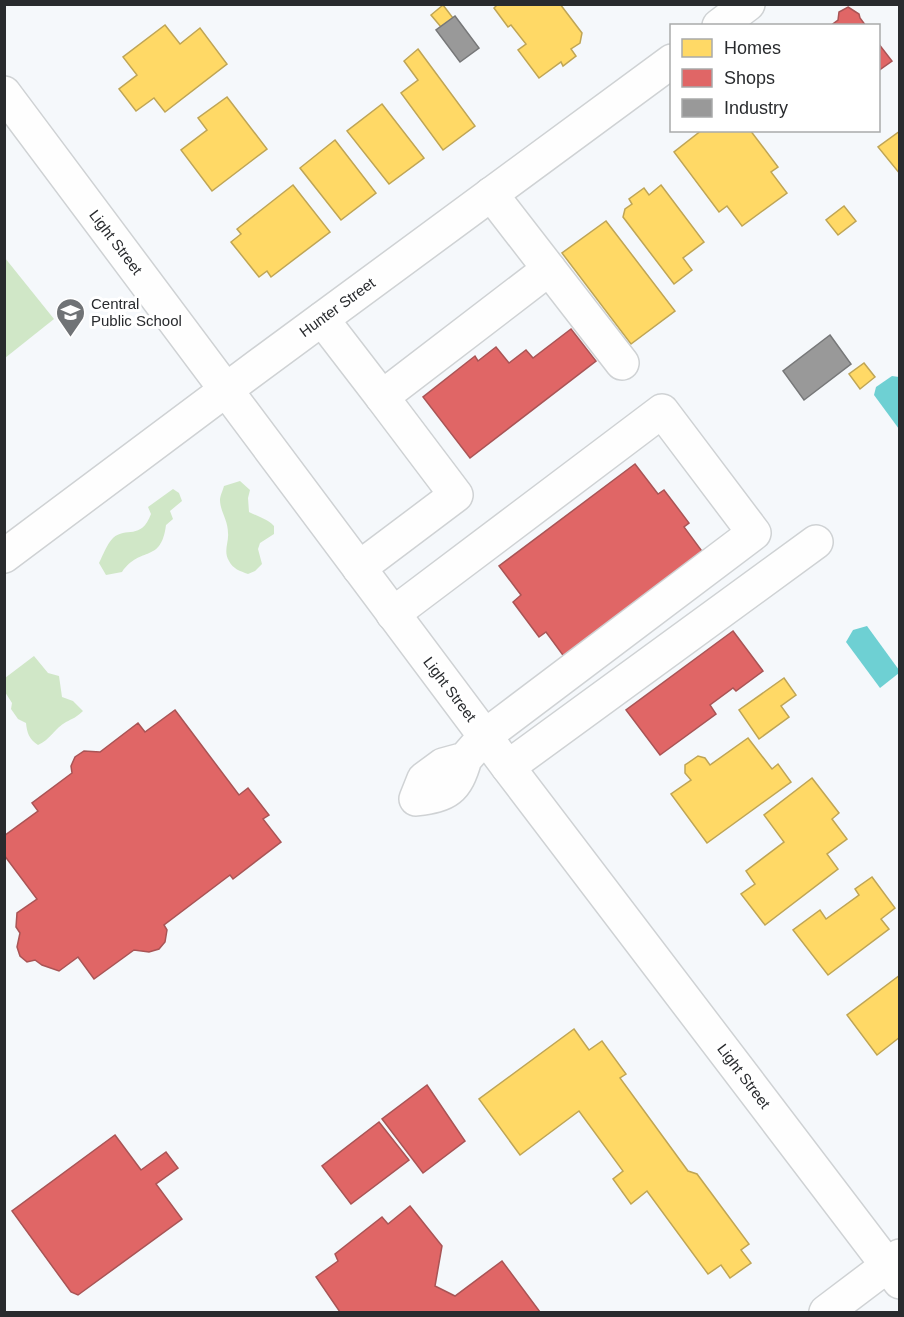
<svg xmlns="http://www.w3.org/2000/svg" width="904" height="1317" font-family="Arial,sans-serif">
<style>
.green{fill:#d0e7c7}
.water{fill:#6ed0d3}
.homes{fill:#ffd966;stroke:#bfa555;stroke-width:1.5}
.shops{fill:#e06666;stroke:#a95455;stroke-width:1.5}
.industry{fill:#999;stroke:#777879;stroke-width:1.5}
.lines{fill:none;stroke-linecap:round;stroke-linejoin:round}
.minor-casing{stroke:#cfd2d4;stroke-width:36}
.minor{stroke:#fefefe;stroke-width:33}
.labels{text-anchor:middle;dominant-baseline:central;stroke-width:6;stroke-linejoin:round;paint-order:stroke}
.street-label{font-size:15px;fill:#292b2e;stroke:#fff}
.poi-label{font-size:15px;fill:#292b2e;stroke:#fff;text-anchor:start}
</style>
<rect width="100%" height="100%" fill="#f5f8fb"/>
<!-- green -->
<g class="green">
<path d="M5,258L54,319L5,358H4Z"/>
<path d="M240,481L250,490L248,498L249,512C259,517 267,519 274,526V534L260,543L258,549L262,564L255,571L248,574C240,571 233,569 229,561C223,551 229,543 228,533C228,520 220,511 220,500C220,496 223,490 224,486Z"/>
<path d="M173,489L179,493L182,501L170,511L173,519L166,525C161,564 141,545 122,572L106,575L99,563C103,555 107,544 113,538C126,526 141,541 151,514L148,507Z"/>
<path d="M34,656L48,673L59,676L62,697L73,701L83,711C77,717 72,719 66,722C54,729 50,740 38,745C29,739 27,733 26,723L18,719L11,709L12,703L5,692V678Z"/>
</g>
<!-- water -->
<g class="water">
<path d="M892,376L899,377V429L874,395L876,387Z"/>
<path d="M867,626L899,670V673L880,688L846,642L853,630Z"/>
</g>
<!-- homes -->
<g class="homes">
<path d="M560,4L582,33L580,43L571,49L576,56L563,66L561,62L539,78L518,50L526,44L511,25L508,27L494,8L498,4Z"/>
<path d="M443,5L453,18L441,27L431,15Z"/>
<path d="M165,25L180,44L200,28L227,64L165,112L154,98L136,111L119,89L137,75L123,57Z"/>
<path d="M418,49L475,126L443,150L401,93L418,80L404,61Z"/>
<path d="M227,97L267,149L212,191L181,150L207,130L198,118Z"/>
<path d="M382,104L424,158L389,184L347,131Z"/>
<path d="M702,130H750L778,167L771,172L787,193L742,226L727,206L719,212L674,152Z"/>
<path d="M900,131V174L878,147Z"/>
<path d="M335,140L376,193L341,220L300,168Z"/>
<path d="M293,185L330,232L271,277L267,271L259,277L231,242L241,234L237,229Z"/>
<path d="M661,185L704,242L683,258L692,270L674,284L623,217L625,209L632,204L629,199L644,188L649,195Z"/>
<path d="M844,206L856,221L838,235L826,220Z"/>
<path d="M606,221L675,311L631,344L562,253Z"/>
<path d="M864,363L875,377L860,389L849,374Z"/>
<path d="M784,678L796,695L781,706L789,717L759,739L739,710Z"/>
<path d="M748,738L772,769L778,764L791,782L707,843L671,794L691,780L685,773V765L698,756L705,758L710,765Z"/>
<path d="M812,778L839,813L832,819L847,839L827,854L838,869L765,925L741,894L755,884L746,871L784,842L764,815Z"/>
<path d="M872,877L895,908L881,919L889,929L828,975L793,930L820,910L826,919L859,895L855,889Z"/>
<path d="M900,975V1037L877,1055L847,1015Z"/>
<path d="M574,1029L589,1050L602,1041L626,1074L620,1078L688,1171L697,1174L749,1244L741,1250L751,1263L730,1278L721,1265L708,1274L647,1191L631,1204L613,1179L623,1171L579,1111L520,1155L479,1099Z"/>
</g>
<!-- shops -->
<g class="shops">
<path d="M848,7L859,14L860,18L866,26H830L838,20L839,12Z"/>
<path d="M878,43L892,61L878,71Z"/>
<path d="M571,329L596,361L470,458L423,397L475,356L478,361L496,347L509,363L526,350L533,358Z"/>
<path d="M635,464L658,494L664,490L689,523L684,527L707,558L568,662L546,632L539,637L513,602L521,595L499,566Z"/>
<path d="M733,631L763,671L736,691L733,688L710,705L716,714L660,755L626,710Z"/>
<path d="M175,710L239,795L248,788L269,815L263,819L281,842L233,879L230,875L164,925L167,930L165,942L159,949L149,952L134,950L94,979L78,957L59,971L42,965L35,960L27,962L20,956L17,947L20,933L16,927L17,913L37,899L4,855V836L38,811L32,803L72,773L71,766L75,757L84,751L100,752L138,723L145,732Z"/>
<path d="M427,1085L465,1141L423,1173L382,1119Z"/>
<path d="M379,1122L409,1160L351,1204L322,1166Z"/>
<path d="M115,1135L141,1170L166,1152L178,1168L156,1184L182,1219L78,1295L71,1292L12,1211Z"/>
<path d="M410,1206L442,1246L435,1286L455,1296L502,1261L540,1312H340L316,1277L338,1261L335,1254L382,1217L388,1224Z"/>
</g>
<!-- industry -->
<g class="industry">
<path d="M455,16L479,48L460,62L436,30Z"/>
<path d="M830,335L851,364L804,400L783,371Z"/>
</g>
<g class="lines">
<defs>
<g id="minor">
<path d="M719,26L748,4"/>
<path d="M4,93L508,767L900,1282"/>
<path d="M491,194L622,363"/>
<path d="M322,319L382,397L549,269"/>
<path d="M4,556L258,366L672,61"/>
<path d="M359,568L456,495L382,397"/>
<path d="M393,614L662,411L754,533L485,736L465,759L443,765L424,779L416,799C448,795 456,790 465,759"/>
<path d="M508,767L816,542"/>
<path d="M826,1312L900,1256"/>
</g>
</defs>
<!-- minor casing -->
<use href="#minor" class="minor-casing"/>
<!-- minor -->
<use href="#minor" class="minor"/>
</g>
<!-- icons -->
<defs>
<symbol id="school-pin" viewBox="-11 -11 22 30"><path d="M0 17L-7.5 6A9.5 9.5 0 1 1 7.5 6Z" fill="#707376" stroke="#fff"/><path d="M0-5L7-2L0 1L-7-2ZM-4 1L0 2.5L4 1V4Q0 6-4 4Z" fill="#fff"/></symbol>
</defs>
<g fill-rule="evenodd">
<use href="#school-pin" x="54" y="296" width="33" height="45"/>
</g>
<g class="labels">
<!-- street labels -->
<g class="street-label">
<text transform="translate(116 242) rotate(53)">Light Street</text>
<text transform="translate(337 307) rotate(-36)">Hunter Street</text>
<text transform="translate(450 689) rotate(53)">Light Street</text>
<text transform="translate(744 1076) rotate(53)">Light Street</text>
</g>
<!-- poi labels -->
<g class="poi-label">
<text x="91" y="303">Central<tspan x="91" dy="17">Public School</tspan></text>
</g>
</g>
<!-- border -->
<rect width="904" height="1317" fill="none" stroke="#292b2e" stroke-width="12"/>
<!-- legend -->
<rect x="670" y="24" width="210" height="108" fill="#ffffff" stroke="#a9aaab" stroke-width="1.5"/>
<rect x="682" y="39" width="30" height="18" fill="#ffd966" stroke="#a9aaab" stroke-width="1.5"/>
<text x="724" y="54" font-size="18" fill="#292b2e">Homes</text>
<rect x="682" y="69" width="30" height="18" fill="#e06666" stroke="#a9aaab" stroke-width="1.5"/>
<text x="724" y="84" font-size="18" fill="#292b2e">Shops</text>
<rect x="682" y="99" width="30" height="18" fill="#999999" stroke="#a9aaab" stroke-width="1.5"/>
<text x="724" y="114" font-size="18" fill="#292b2e">Industry</text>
</svg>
